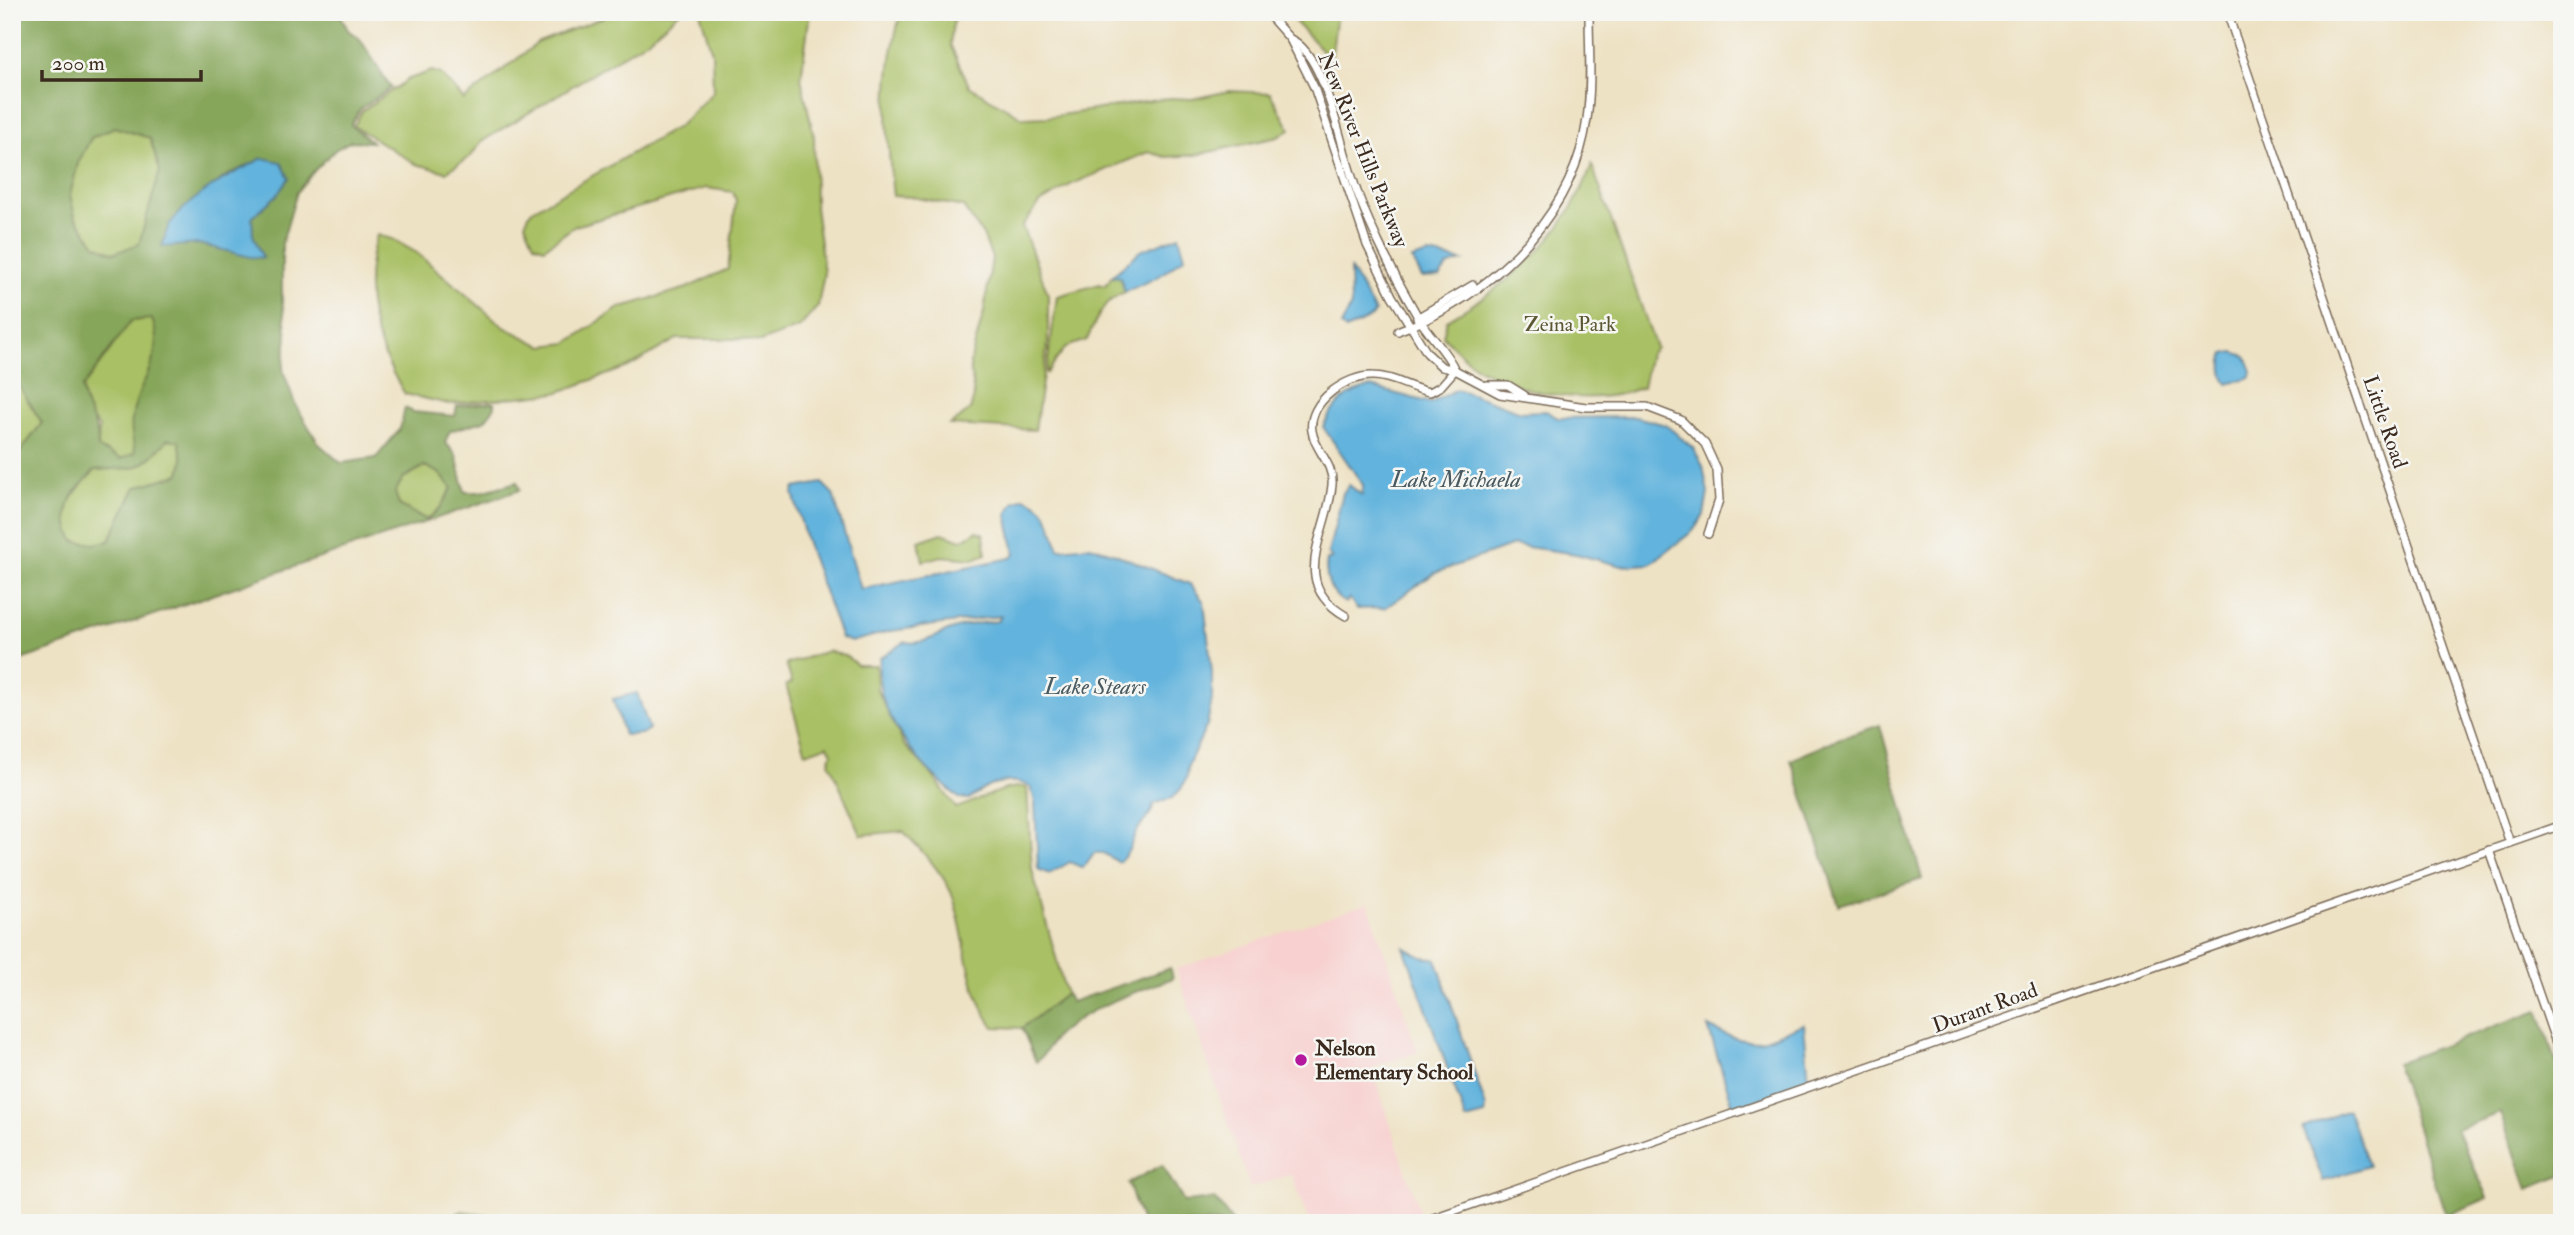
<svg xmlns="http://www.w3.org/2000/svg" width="2574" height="1235" font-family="'IM FELL Double Pica',serif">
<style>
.built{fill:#f7d0cf}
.green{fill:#a9c065;stroke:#727542;stroke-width:2}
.forest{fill:#86a65a;stroke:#60683c;stroke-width:2;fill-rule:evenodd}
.water{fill:#62b3dd;stroke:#4e6e7e;stroke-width:2}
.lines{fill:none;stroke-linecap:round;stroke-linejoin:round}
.minor-casing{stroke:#7a6a58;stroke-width:10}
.minor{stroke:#fff;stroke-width:7}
.poi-dot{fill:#b5179e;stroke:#f6f6f2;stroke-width:2.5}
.labels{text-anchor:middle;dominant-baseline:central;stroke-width:5;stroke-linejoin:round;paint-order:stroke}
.street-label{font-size:21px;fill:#3b2a1e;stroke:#f6f6f2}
.park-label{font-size:21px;fill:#5c5733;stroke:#f6f6f2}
.poi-label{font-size:21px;font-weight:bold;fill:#3b2a1e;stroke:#f6f6f2;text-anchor:start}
.water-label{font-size:23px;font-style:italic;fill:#495a61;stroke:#f6f6f2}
</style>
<rect width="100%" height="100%" fill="#f6f6f2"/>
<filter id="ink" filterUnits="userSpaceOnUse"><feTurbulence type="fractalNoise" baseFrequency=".0143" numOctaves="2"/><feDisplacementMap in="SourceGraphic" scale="14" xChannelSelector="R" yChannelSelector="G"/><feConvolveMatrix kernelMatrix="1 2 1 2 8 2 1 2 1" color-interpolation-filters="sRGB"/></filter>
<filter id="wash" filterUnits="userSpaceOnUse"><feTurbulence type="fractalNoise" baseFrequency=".00686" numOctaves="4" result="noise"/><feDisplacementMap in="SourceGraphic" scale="28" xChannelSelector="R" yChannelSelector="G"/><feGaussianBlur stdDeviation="1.57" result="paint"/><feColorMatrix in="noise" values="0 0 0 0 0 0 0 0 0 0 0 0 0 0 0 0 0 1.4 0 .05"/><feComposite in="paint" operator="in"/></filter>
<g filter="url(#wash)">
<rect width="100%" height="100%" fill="#eee2c4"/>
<!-- built -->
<path class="built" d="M1368,903L1418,1052L1372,1068L1421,1216L1401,1223H1309L1292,1174L1250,1188L1176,969Z"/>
<!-- green -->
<g class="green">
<path d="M617,12H680L646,41L481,142L471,156L446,172L416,164L354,126L362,111L409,79L432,71L441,74L464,100L539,42Z"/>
<path d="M700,12H810L801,78L814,137L815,207L824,273L818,306L800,327L760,342L739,339H677L628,367L556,393L449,404L405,394C374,344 358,293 377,235L392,239L417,253L504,327L542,346L567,343L619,308L687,288L728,269L736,201L733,192L706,188L575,226L544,248L534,244L525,223L531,211L679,126L713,92L712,52Z"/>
<path d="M901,12H955L950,44L969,86L1023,118L1048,117L1170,98L1192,99L1229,91L1270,93L1290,129L1278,137L1195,155L1166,157L1148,152L1072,184L1040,203L1022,226L1048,294V341L1035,430L950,425L970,410L974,397L970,363L984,312L992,258L983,235L963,207L912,197L893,196C886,130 882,78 901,12Z"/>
<path d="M1286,12H1337L1331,60Z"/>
<path d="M114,127L150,138L160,171L139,244L115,253L97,246L75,217L70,195L78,163L91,138Z"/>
<path d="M1592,165L1656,348L1650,354L1643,387C1592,408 1528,395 1480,369C1466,361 1455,348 1443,336L1447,320C1513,282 1565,238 1592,165Z"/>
<path d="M1112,276L1120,277L1125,292C1104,299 1095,321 1087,340L1066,347L1046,374L1057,296L1100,284L1105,286Z"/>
<path d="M152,318C164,351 148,368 139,398C133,414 133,437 135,453L121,459L98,448L99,427L84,409L82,388L131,321Z"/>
<path d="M12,375L42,423L17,456L12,468Z"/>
<path d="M168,439L179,440L183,460L180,474L136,487L109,541L94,544L74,541C57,509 73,493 95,470C137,467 138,474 168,439Z"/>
<path d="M425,466L439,473L452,488L440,508L427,520L399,505L395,493L403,478Z"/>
<path d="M977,531L984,534L986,554L973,559L942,556L923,561L919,541L942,533L962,540Z"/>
<path d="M828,651L846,656L857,665H876L877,689L904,745L930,772L956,808C974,803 1013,781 1027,788L1032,870L1066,994L1022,1028L994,1027C967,990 967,943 954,900C947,876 920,849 903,831L861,835L829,762L832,753L828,745L806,753L786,685L792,683L786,664Z"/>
<path d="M462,1211L529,1223H435Z"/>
</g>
<!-- forest -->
<g class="forest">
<path d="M12,12H339L348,30L360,39L391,88L360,109L351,125L372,142L351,141L335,150L314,171L297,192L282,243V300L287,337L283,370L295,404L319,444L341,463L376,458L400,429L405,408L413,412L455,416L457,406L494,402L495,407L484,421L450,431L445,442L456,455L465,492H481L517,482L520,490L12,663V468L17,456L42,423L12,375ZM114,127L150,138L160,171L139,244L115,253L97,246L75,217L70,195L78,163L91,138ZM263,158L277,195L252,217L253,235L263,258L199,244L188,206L226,176ZM152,319C167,360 136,381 132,420C130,430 134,443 135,453L121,459L98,448C99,418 85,417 82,388L131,321ZM168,439L179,441L183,460L180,474L136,487L109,541L94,544L74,541C57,509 73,493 95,470C137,467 138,474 168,439ZM425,466L439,473L452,488L440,508L427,520L399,505L395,492L403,478Z"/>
<path d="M1880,725L1922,879L1839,905L1791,760L1835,740Z"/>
<path d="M1170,968L1173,978C1136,992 1090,1006 1060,1033C1050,1041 1047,1054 1036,1062L1022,1028L1066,994L1071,1002Z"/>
<path d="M2538,1010L2562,1078V1176L2528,1189L2500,1113L2456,1129L2488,1198L2446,1216L2396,1063Z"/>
<path d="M1162,1165L1184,1202L1215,1199L1233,1223H1142L1128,1183Z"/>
</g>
<!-- water -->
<g class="water">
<path d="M263,158L281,162L289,178L277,195L252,217L253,235L263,258L250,257L199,244L162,247C165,239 166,227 172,221C195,193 231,174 263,158Z"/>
<path d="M1179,236L1185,257L1158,277L1125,292L1120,277L1112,276L1140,251Z"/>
<path d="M1429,254L1462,261L1449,265L1439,277L1422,278L1412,259Z"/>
<path d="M1350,268L1375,312L1372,317L1346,330L1341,326L1351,306Z"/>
<path d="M2233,352L2246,356L2252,371L2251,377L2228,384C2222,376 2221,363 2225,354Z"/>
<path d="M1371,387L1431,403L1457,389L1521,412L1546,411L1558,418L1636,417L1666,425L1693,448L1703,466L1708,493L1704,515L1693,531L1650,564L1621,566L1576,554L1513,545L1435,573L1385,608L1357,609L1349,598L1346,603C1330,596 1324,576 1327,560L1332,559L1328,553L1343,493L1349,485L1362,495L1363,485L1323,427C1333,406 1345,392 1371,387Z"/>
<path d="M822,483L833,494L861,589L1011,558L1015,554L1007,514L1014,503L1024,498C1050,505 1051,526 1059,549L1090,546L1113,553L1190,584L1204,602L1212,672V699L1207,725L1188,765L1187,777L1181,789L1172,798L1154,804C1151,816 1146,818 1139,828C1130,839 1132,854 1118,862L1103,853H1094L1083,868L1070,862L1049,874L1038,869L1035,803L1031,787C1010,775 987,785 969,799L959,798C921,767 870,711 880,658L905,642C923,645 932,637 948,631C963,624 982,623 998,621L1001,616L891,631L851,642L841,638L807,544L793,493L795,488Z"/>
<path d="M637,693L649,729L641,734L624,735L613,699Z"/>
<path d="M1404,947L1422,957L1436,959L1486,1107L1485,1115L1466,1120Z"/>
<path d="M1804,1024L1809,1080L1734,1109L1708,1027C1756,1050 1756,1042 1804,1024Z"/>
<path d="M2348,1110L2368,1166L2323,1181L2303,1128Z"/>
</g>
</g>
<g filter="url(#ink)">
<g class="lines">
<defs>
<g id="minor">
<path d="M1266,12L1290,39L1314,87L1367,245L1392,296L1427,353L1442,367L1455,370L1500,394L1586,407H1647L1681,420L1705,444L1717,470L1719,500L1708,534"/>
<path d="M2227,12L2510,843"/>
<path d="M1290,39C1323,52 1339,137 1349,167C1362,213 1394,276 1418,317C1429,336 1446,350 1455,370"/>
<path d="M1417,318L1473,285"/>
<path d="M1398,331C1406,327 1415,325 1423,321C1503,283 1575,209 1587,119C1592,84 1589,47 1589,12"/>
<path d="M1487,385H1508L1524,395"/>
<path d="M1346,616C1287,583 1328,533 1332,485C1334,463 1315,451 1312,431C1307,402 1347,375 1373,376C1393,376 1411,389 1430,392L1441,386L1455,370"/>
<path d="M2489,850L2562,1060"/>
<path d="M1419,1223L2562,825"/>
</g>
</defs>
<!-- minor casing -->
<use href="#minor" class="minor-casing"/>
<!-- minor -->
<use href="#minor" class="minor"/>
</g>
</g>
<!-- markers -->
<circle class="poi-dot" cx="1301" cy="1060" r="7"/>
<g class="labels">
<!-- street labels -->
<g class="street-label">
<text transform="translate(1363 150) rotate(68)">New River Hills Parkway</text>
<text transform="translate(2385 422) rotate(71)">Little Road</text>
<text transform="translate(1985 1008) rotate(-20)">Durant Road</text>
</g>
<!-- park labels -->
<g class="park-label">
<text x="1570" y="324">Zeina Park</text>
</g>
<!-- poi labels -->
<g class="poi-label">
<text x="1315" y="1048">Nelson<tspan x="1315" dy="24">Elementary School</tspan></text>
</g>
<!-- water labels -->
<g class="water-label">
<text x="1456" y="479">Lake Michaela</text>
<text x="1095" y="686">Lake Stears</text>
</g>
</g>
<!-- margin -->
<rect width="2574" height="1235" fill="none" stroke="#f6f6f2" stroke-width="42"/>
<!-- scale -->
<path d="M42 70v10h159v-10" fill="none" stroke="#3b2a1e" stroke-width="3.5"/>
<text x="52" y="70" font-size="21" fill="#3b2a1e" stroke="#f6f6f2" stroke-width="5" paint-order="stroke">200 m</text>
</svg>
